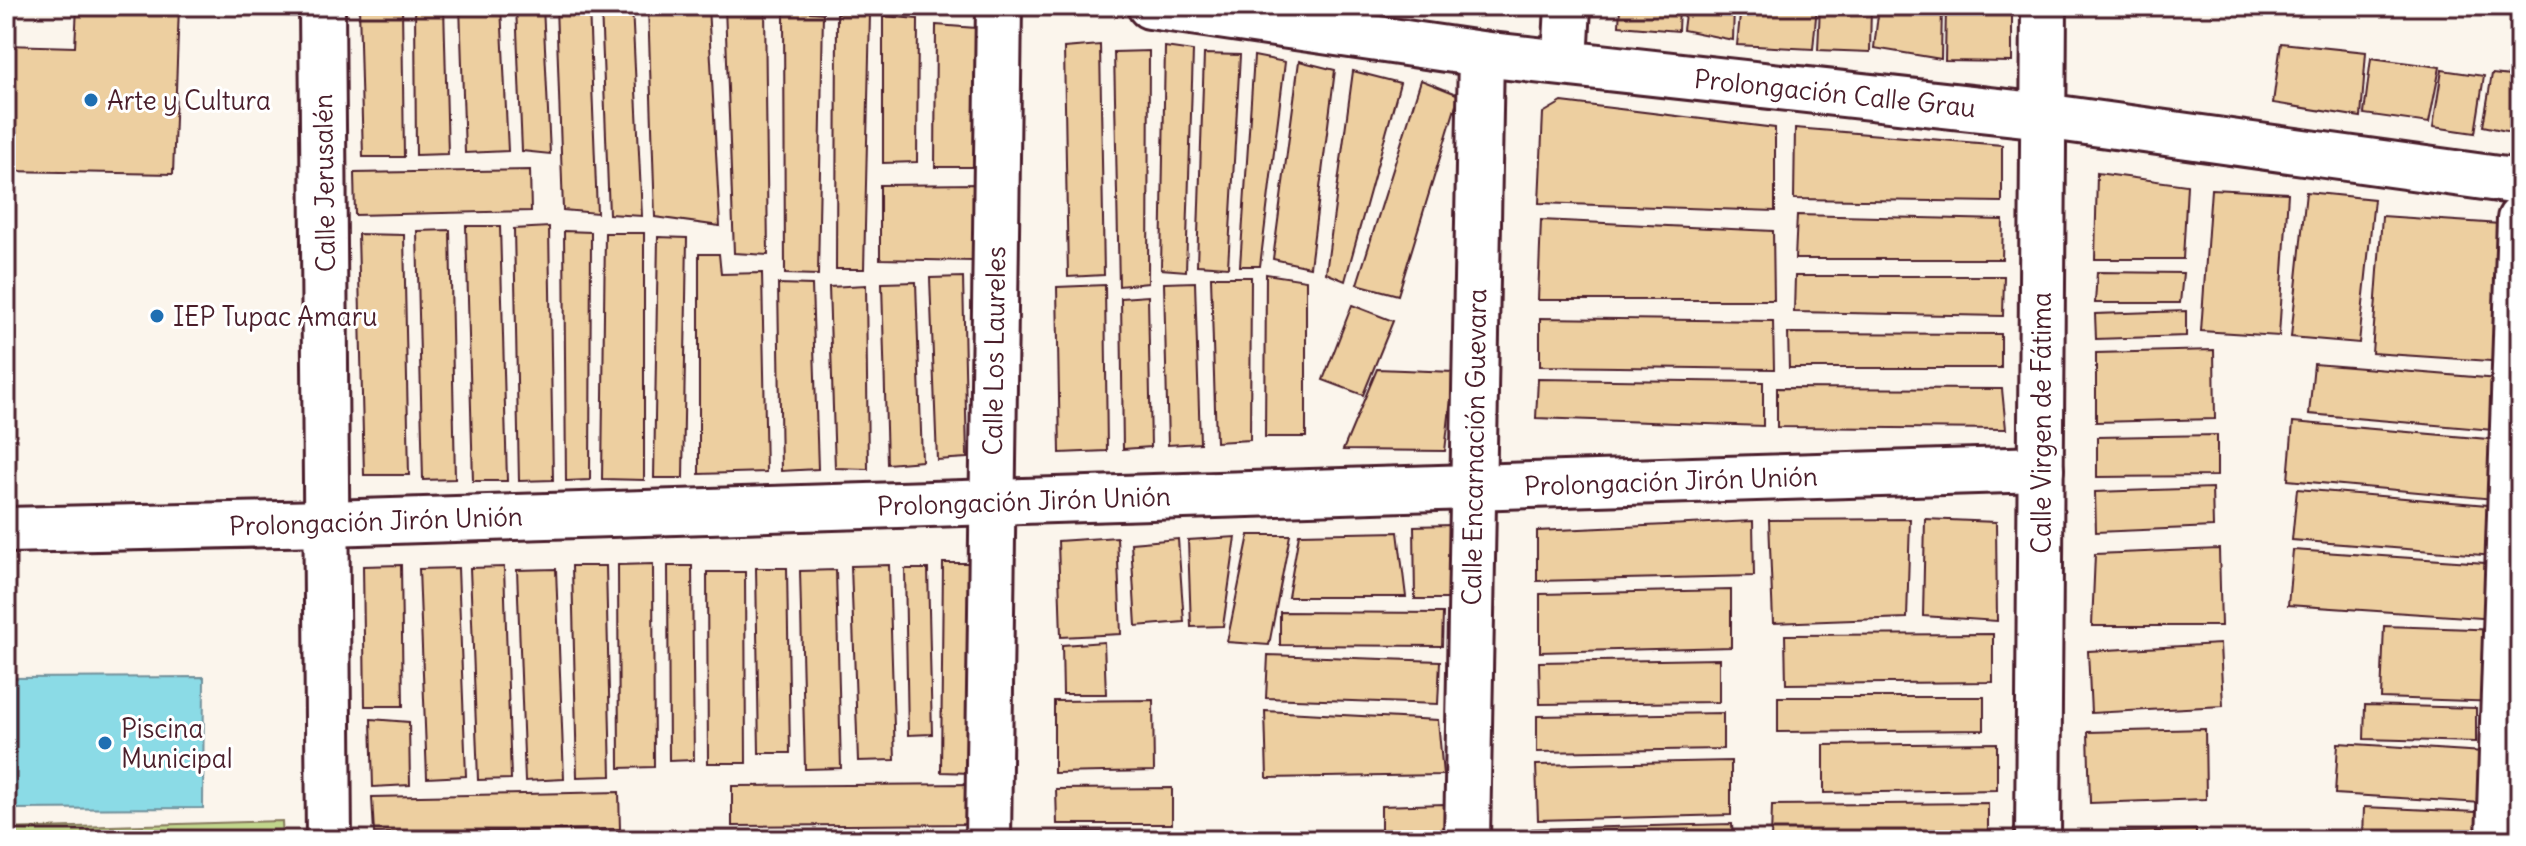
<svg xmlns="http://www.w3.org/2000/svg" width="2526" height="846" font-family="Delius,sans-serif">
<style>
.green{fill:#c1d68c;stroke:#867a5c;stroke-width:2}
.water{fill:#8bdbe6;stroke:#71909b;stroke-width:2}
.building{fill:#edcfa0;stroke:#4a1f2b;stroke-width:2}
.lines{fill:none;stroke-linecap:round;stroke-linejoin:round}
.street-casing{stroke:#4a1f2b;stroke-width:50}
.secondary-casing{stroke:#4a1f2b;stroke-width:50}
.street{stroke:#fff;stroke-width:44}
.secondary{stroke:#fff;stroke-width:44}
.poi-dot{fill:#1f6fb2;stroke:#fff;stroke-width:3}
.labels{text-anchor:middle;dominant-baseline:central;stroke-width:6;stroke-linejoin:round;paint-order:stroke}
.street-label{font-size:26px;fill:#4a1f2b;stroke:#fff}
.poi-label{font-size:26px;fill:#4a1f2b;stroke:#fff;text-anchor:start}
</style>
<rect width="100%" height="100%" fill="#fbf5ec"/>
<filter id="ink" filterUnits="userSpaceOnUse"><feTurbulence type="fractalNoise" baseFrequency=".0125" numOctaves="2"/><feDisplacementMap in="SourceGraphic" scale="16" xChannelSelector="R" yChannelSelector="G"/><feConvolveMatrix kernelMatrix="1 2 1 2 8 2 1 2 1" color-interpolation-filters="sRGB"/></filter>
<g filter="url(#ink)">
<!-- green -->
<path class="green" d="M282,821L283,840H6V829Z"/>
<!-- water -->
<path class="water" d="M204,677L203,808L6,809V678Z"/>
<!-- building -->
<g class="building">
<path d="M77,6H179L173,174L6,171V45L75,47Z"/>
<path d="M359,6H402L404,157H363Z"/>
<path d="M415,6H444L448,154L416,155Z"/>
<path d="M460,6H501L508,151L465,153Z"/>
<path d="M516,6H543L550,154L522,151Z"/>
<path d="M556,6H589L597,213L563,210Z"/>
<path d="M601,6H632L642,216L609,214Z"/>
<path d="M648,6H708L720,226L655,217Z"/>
<path d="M725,6L765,8L768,255L734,253Z"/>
<path d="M1620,6H1679L1678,31L1619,26Z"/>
<path d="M1686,6H1734L1733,40L1683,30Z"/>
<path d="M1741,6H1817L1813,49L1737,45Z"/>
<path d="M1820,6H1871L1870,52L1818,50Z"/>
<path d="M1879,6H1942L1941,59L1874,48Z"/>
<path d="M1946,6H2012V62L1945,61Z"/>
<path d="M784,10L823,13L818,275L785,274Z"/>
<path d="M837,13L870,14L864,269H836Z"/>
<path d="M883,16L918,19L917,162L883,163Z"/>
<path d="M936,25L976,28L977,167H935Z"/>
<path d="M2281,43L2366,52L2361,117L2273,103Z"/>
<path d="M1100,45L1104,275L1068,277L1064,48Z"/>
<path d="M1165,47L1193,51L1186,271L1161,269Z"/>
<path d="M1149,51L1148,283L1119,286L1114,52Z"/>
<path d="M1204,54L1240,55L1228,267L1197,265Z"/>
<path d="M1254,56L1285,62L1260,266H1240Z"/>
<path d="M2371,58L2440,67L2429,123L2364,114Z"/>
<path d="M1299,61L1335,70L1310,267L1273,259Z"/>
<path d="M2442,70L2484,76L2475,133L2433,127Z"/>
<path d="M1353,71L1400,83L1345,281L1326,273Z"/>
<path d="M2492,74L2520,77V134L2483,126Z"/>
<path d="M1421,80L1459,95L1398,295L1357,284Z"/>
<path d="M1562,102L1775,128V211L1539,203L1543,113Z"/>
<path d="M1795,128L2002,145V202L1794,199Z"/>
<path d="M530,170L531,211L355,215L354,173Z"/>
<path d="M2097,173L2187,185L2183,259H2095Z"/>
<path d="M979,184L973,261L880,259V185Z"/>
<path d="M2211,189L2288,193L2279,336L2201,331Z"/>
<path d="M2306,192L2374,199L2359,343L2291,337Z"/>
<path d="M1797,215L2003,220L2002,259H1795Z"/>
<path d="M2382,216L2515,225L2505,362L2372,353Z"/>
<path d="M1541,220L1773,231L1774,300H1538Z"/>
<path d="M466,226H500L507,481H473Z"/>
<path d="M549,227L553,480L519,481L514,229Z"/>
<path d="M450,230L455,479L423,480L417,231Z"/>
<path d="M564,231L591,232L590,480L566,481Z"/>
<path d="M605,233H644V480L602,479Z"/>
<path d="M358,234L404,235L409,475H364Z"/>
<path d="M658,237L687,238L683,478H654Z"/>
<path d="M699,254H719L721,274L762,273L766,472L699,474Z"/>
<path d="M2097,272L2183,273L2180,303H2095Z"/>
<path d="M1266,274L1306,280V437H1265Z"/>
<path d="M1795,276H2004L2003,316L1794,312Z"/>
<path d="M963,277L967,458L937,460L930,278Z"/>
<path d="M1211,277H1251L1250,440L1216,442Z"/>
<path d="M916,282L922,461L887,464L882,283Z"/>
<path d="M1195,282L1200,443L1168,445L1164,283Z"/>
<path d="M778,284L812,285L818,469L781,471Z"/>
<path d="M866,285L868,469L835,468L829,287Z"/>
<path d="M1105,285L1107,451L1060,453L1057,287Z"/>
<path d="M1148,296L1151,447L1123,449L1121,298Z"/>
<path d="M1352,305L1393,321L1363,395L1323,380Z"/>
<path d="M2186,311V336L2096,339L2095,314Z"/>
<path d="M1540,318L1773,321L1774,369L1540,366Z"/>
<path d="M1788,333L2001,334V368H1789Z"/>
<path d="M2214,350L2215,419L2096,422V353Z"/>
<path d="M2314,364L2498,379L2493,430L2309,414Z"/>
<path d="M1377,369L1454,372L1445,451L1343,450Z"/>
<path d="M1538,379L1763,382V426L1536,418Z"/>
<path d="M1777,388L2002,389L2006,429L1777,427Z"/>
<path d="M2293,422L2499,440L2494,499L2288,480Z"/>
<path d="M2217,435V476L2097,477V437Z"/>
<path d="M2212,488L2213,527L2096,532L2095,492Z"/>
<path d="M2297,489L2499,506L2495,556L2292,540Z"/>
<path d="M1910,519L1907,618L1773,623L1769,520Z"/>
<path d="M1925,519L1996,522L1997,621L1923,616Z"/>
<path d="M1753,521L1754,576L1537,581V531Z"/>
<path d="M1450,525L1451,599H1415L1414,526Z"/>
<path d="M1398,532L1406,597H1288L1299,534Z"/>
<path d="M1249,535H1290L1269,645L1227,642Z"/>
<path d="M1117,537L1121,634L1061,637L1058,541Z"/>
<path d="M1236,537L1223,626L1191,627L1188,540Z"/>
<path d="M1178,539L1184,622L1136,626L1131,543Z"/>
<path d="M2219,549L2221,626H2092L2095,554Z"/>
<path d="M2293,550L2500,564L2496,619L2288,605Z"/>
<path d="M943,563H973L971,773L941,772Z"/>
<path d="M653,564L654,767L619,768L618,565Z"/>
<path d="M401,565L403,706H365L363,566Z"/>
<path d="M889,565L895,760L858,761L851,566Z"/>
<path d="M572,566H606L611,776L577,777Z"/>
<path d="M668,566H692L694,760L669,761Z"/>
<path d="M504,567L511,779L478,780L470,568Z"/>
<path d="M458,568L466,776L427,778L419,569Z"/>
<path d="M756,568H787L790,753H759Z"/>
<path d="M556,569L564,779L525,781L517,570Z"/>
<path d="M905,569H928L932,734L908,735Z"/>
<path d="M836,570L841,768L805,769L800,571Z"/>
<path d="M707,572H745L746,763H708Z"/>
<path d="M1731,590V647L1540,652V594Z"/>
<path d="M1280,612L1443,613L1442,646L1280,645Z"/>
<path d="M2384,626L2502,630L2500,702L2381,698Z"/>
<path d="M1993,634V682L1786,684L1785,635Z"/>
<path d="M1104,642L1106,694H1063L1062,645Z"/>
<path d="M2220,644L2223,706L2091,713L2088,651Z"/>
<path d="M1268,655L1440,661L1438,704L1266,698Z"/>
<path d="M1719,659V702L1540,704L1539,662Z"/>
<path d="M1778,697H1984V730L1778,732Z"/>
<path d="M1153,700L1154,771L1054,773V701Z"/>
<path d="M2365,705L2476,708V742L2364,739Z"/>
<path d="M1265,711L1438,720L1443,775L1267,778Z"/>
<path d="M1723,713V749L1537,752V716Z"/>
<path d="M371,719L409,722L410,785L373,787Z"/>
<path d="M2205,729L2206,799L2090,803L2088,732Z"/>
<path d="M1997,743V790L1824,793V745Z"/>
<path d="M2338,743L2484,752L2482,803L2335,794Z"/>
<path d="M1731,761V815L1538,820L1536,765Z"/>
<path d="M974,784V824L732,826V786Z"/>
<path d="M1172,788V824H1057L1056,789Z"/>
<path d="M619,792L620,829L374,833L372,797Z"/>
<path d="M1988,803V840H1771L1772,805Z"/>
<path d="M1444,804L1445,840H1381V806Z"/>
<path d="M2364,807L2477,812L2476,840H2363Z"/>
<path d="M1732,824L1733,840H1532V829Z"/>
<path d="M2196,830V840H2089V833Z"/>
<path d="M1060,832H1199V840H1061Z"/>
<path d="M713,833L972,834V840H713Z"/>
</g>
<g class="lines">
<defs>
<g id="street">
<path d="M322,6L329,840"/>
<path d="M1565,62L1568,6"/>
<path d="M6,530L328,523L2041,469"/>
<path d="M988,840L999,6"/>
<path d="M1467,840L1481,54"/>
<path d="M2038,840L2044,6"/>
<path d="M2499,840L2520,219"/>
</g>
<path id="secondary" d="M1150,6L1481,54L2043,116L2520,182"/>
</defs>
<!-- street casing -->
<use href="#street" class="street-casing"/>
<!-- secondary casing -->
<use href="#secondary" class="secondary-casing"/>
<!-- street -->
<use href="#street" class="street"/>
<!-- secondary -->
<use href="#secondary" class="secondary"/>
</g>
</g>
<!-- markers -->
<g class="poi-dot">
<circle cx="91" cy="100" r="8"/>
<circle cx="157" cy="316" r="8"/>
<circle cx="105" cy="743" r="8"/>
</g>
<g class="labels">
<!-- street labels -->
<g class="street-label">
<text transform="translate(1835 93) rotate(6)">Prolongación Calle Grau</text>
<text transform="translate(324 183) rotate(-91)">Calle Jerusalén</text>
<text transform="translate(994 351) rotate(-89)">Calle Los Laureles</text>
<text transform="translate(2041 423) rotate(-90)">Calle Virgen de Fátima</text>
<text transform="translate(1474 447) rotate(-89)">Calle Encarnación Guevara</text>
<text transform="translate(1671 481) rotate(-2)">Prolongación Jirón Unión</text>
<text transform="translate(1024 501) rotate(-2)">Prolongación Jirón Unión</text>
<text transform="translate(376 521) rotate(-2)">Prolongación Jirón Unión</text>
</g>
<!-- poi labels -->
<g class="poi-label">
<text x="107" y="100">Arte y Cultura</text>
<text x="173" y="316">IEP Tupac Amaru</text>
<text x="121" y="728">Piscina<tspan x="121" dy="30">Municipal</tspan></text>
</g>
</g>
<!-- margin -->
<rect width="2526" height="846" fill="none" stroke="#fff" stroke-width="32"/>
<rect x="16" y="16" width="2494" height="814" fill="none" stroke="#4a1f2b" stroke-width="3" filter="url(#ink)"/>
</svg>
